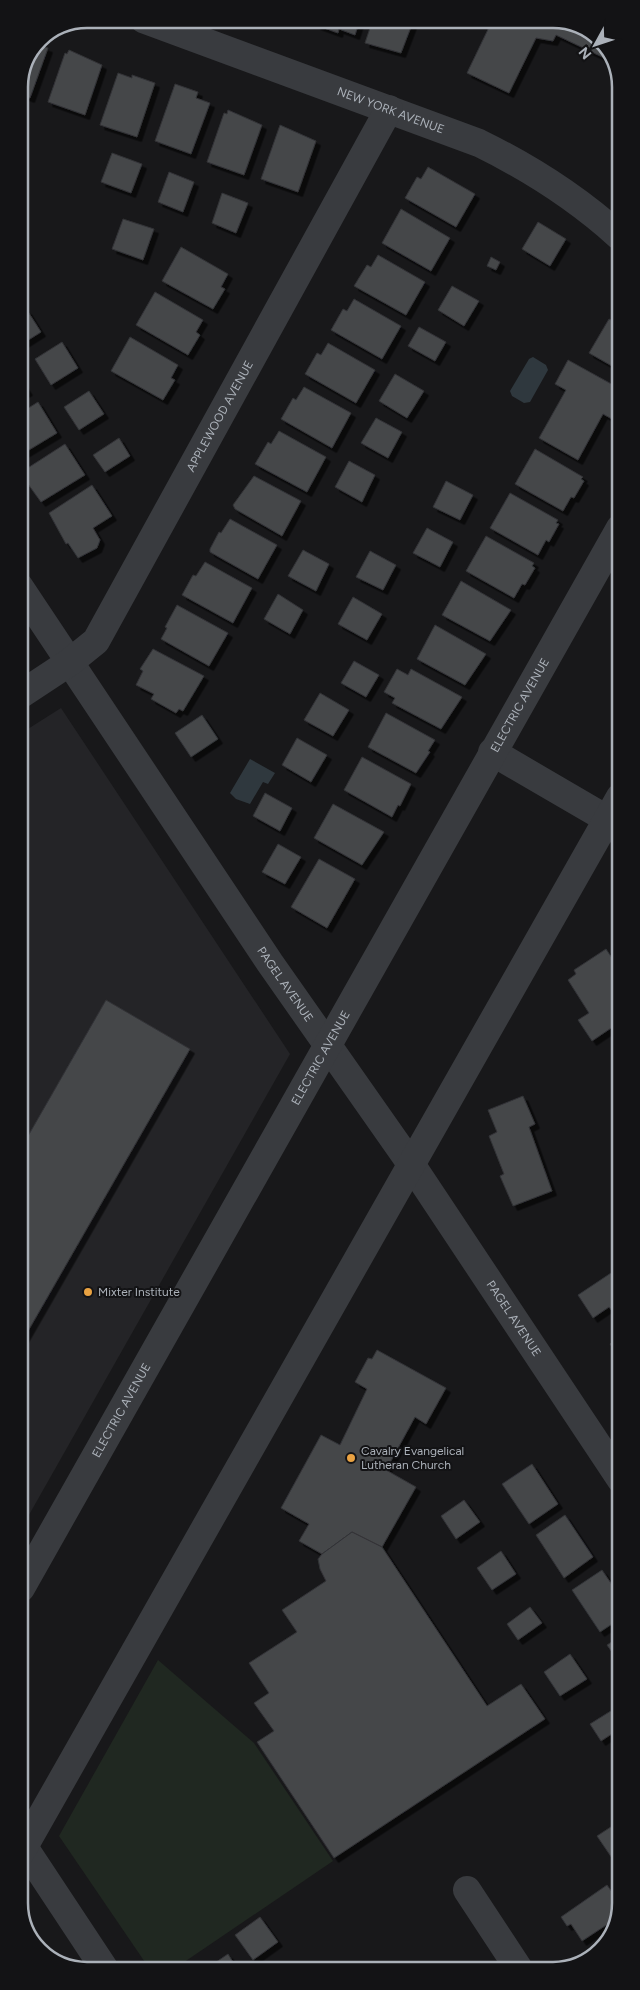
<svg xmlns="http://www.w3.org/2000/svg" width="640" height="1990" font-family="Figtree,sans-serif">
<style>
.built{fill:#242427}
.green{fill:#202821}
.water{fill:#2f383e}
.building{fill:#45464a;stroke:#323336;filter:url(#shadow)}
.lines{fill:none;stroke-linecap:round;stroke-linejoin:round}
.minor{stroke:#393b3f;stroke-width:28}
.poi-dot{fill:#e9a242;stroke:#131315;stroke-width:2}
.labels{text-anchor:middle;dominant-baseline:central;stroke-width:4;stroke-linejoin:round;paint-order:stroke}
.street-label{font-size:12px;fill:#abb1b9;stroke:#131315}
.poi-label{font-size:12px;fill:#abb1b9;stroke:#131315;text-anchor:start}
.rim{fill:none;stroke:#abb1b9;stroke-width:2.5}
</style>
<defs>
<filter id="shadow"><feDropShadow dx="4.5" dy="4.5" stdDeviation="0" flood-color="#0009"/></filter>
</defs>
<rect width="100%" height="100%" fill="#18181a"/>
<!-- built -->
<path class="built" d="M61,708L290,1054L21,1529L20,734Z"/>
<!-- green -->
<path class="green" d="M158,1660L254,1743L333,1861L171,1971H151L59,1836Z"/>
<!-- water -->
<g class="water">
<path d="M533,357L546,365L548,370L530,402L524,403L512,396L510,391L529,359Z"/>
<path d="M250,759L275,773L268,784L263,782L250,804L236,799L230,793Z"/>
</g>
<!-- building -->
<g class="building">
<path d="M319,19H360L355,35L339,29L338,33L316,25Z"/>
<path d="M373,19H414L401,53L365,43Z"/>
<path d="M493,19H559L598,35L615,63L556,35L553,41L536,38L509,93L467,73Z"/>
<path d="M36,44L48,48L30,98L19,94V82Z"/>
<path d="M69,50L102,65L85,115L48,102L65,53L67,54Z"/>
<path d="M118,73L132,78V75L155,83L137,137L100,125Z"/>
<path d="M175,84L198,92L196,98L210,103L191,154L155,141Z"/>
<path d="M228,110L262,125L244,175L207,162L224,113L227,114Z"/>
<path d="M280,125L316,141L298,192L261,179Z"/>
<path d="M112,153L142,164L131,193L101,182Z"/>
<path d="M428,167L475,194L456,227L405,198L417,177L421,179Z"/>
<path d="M169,172L194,182L183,212L158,202Z"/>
<path d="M222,193L248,203L236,233L212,223Z"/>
<path d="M401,209L450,238L431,271L382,243Z"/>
<path d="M123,219L154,229L143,260L112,249Z"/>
<path d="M538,222L566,239L550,266L522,249Z"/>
<path d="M181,247L228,274L221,287L225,289L213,309L162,281Z"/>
<path d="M378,255L425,282L406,315L354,286L367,265L371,267Z"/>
<path d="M491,257L500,262L496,270L487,266Z"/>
<path d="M452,286L479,301L464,326L438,310Z"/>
<path d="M155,292L203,320L196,332L200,335L188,355L136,325Z"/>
<path d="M354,299L401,326L382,359L331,330L343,309L347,311Z"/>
<path d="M27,310L41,332L19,346V315Z"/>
<path d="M609,319L619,324V370L589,353Z"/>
<path d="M419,327L446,342L435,361L408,346Z"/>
<path d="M130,337L178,365L171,378L175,380L163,400L111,371Z"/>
<path d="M62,342L78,368L51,385L35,359Z"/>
<path d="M328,343L375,370L356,403L305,374L317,353L321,355Z"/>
<path d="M568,360L615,386L617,383L619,384V406L612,419L603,414L578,460L539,438L566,390L555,384Z"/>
<path d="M395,374L424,391L407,418L379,401Z"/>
<path d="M19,377L28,391L19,396Z"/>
<path d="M304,387L351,413L332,448L281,419L293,398L296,400Z"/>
<path d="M89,391L104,414L79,430L64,407Z"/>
<path d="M38,402L57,433L19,456V414Z"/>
<path d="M376,418L402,432L388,458L361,443Z"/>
<path d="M279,431L326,457L307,492L255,464L268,442L271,444Z"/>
<path d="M119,438L130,456L105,472L93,455Z"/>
<path d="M65,444L85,475L41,502L20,473Z"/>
<path d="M535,449L583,477L581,479L584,481L574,498L571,497L563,511L515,484Z"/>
<path d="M349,461L375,475L362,502L335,487Z"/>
<path d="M254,476L301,501L282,536L235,509L233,505Z"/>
<path d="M446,481L473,495L460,520L433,507Z"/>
<path d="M92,485L112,516L93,528L100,540L97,548L78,558L68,543L66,544L49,513Z"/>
<path d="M510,493L558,520L556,523L559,524L549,542L546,540L538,555L490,528Z"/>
<path d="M230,519L277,545L258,579L210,552V549L219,532L221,533Z"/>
<path d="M427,528L453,542L440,567L413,553Z"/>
<path d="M486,536L534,563L532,566L535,568L525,585L522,584L514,598L466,571Z"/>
<path d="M303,550L329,564L316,591L288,576Z"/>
<path d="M370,551L396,565L383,590L356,577Z"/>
<path d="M205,562L252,588L233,623L182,595L193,575L196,576Z"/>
<path d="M461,581L511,610L490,641L442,615Z"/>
<path d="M278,594L303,610L290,634L264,619Z"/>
<path d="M353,597L382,614L367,640L338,624Z"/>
<path d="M177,605L228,633L209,666L161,639L167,628L165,627Z"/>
<path d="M435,625L486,654L465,685L417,659Z"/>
<path d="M153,649L204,676L183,711L179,709L176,713L151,699L154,694L136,685L143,671L140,669Z"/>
<path d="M354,661L379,675L366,697L341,683Z"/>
<path d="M397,669L408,675L411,669L462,697L441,729L392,703L395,698L384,692Z"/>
<path d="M320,693L349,710L333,736L304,720Z"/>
<path d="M386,713L435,740L428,751L430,752L416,773L368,747Z"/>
<path d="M202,715L218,739L191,757L175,733Z"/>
<path d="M297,738L327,755L311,782L282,765Z"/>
<path d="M362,757L411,784L400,806L398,805L392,817L344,790Z"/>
<path d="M265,793L292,808L280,831L253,816Z"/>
<path d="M333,804L384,832L362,865L314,838Z"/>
<path d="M278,844L301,857L285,884L262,872Z"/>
<path d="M319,859L355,879L327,928L291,907Z"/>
<path d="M606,949L620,970V1022L592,1041L578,1020L589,1013L568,980L576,974L574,970Z"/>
<path d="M106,1000L190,1049L20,1345V1158L27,1145L24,1143Z"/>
<path d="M523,1096L535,1124L529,1127L552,1191L513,1206L500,1176L504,1174L489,1136L497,1132L488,1110Z"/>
<path d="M620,1267L621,1322L609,1307L593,1318L578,1295Z"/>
<path d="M621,1337V1360L610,1344Z"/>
<path d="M377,1350L446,1388L426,1424L415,1417L386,1470L416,1487L382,1547L352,1532L322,1554L299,1541L309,1524L281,1508L321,1435L340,1445L367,1389L355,1382L368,1358L372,1359Z"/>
<path d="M532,1464L558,1504L529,1524L502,1484Z"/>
<path d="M464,1500L480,1522L456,1539L441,1516Z"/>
<path d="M565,1515L593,1557L564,1578L536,1535Z"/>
<path d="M352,1532L382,1547L487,1706L521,1684L545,1719L334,1858L257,1742L274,1731L254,1703L269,1693L249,1663L297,1632L282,1610L326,1581L320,1569L318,1559L322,1554Z"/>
<path d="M501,1551L516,1574L492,1590L477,1568Z"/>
<path d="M602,1570L621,1598V1618L600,1632L572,1590Z"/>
<path d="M530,1607L542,1623L518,1640L507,1624Z"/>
<path d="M621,1636V1665L607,1645Z"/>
<path d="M570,1654L587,1679L560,1696L544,1672Z"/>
<path d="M614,1709L621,1720V1728L601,1741L590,1724Z"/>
<path d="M620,1821L621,1852L612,1858L597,1836Z"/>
<path d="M607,1885L621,1905L617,1918L582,1941L571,1924L567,1926L561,1917Z"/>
<path d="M260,1917L278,1942L253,1960L235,1935Z"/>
<path d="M228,1954L238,1970L203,1971Z"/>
</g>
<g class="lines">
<!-- minor -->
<g class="minor">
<path id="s1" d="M143,19L479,143C530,168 577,198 619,236"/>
<path id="s2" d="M19,586L270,963L411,1164L621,1480"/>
<path id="s3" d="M20,695L70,662L96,641L389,109"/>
<path d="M492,752L607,819L620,832"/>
<path id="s4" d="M21,1588L620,528"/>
<path d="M21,1838L24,1847L106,1971"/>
<path d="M21,1852L620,797"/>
<path d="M467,1890L519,1969"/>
</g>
</g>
<!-- markers -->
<g class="poi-dot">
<circle cx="88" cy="1292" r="5"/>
<circle cx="351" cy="1458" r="5"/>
</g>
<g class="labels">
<!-- street labels -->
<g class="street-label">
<text stroke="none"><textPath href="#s1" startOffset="264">NEW YORK AVENUE</textPath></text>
<text stroke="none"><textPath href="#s3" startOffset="350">APPLEWOOD AVENUE</textPath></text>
<text stroke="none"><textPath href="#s4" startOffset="1014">ELECTRIC AVENUE</textPath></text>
<text stroke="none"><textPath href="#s2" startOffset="479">PAGEL AVENUE</textPath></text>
<text stroke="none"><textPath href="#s4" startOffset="609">ELECTRIC AVENUE</textPath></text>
<text stroke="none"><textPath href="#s2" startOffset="884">PAGEL AVENUE</textPath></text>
<text stroke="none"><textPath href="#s4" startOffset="204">ELECTRIC AVENUE</textPath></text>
</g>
<!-- poi labels -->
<g class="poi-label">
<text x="98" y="1292">Mixter Institute</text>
<text x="361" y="1451">Cavalry Evangelical<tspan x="361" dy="14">Lutheran Church</tspan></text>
</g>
</g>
<!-- crop -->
<path d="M0 0H640V1990H0ZM87 28H553A59 59 0 0 1 612 87V1903A59 59 0 0 1 553 1962H87A59 59 0 0 1 28 1903V87A59 59 0 0 1 87 28Z" fill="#131315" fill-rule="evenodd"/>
<path class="rim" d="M87 28H553A59 59 0 0 1 612 87V1903A59 59 0 0 1 553 1962H87A59 59 0 0 1 28 1903V87A59 59 0 0 1 87 28Z"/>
<!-- north arrow -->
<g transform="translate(595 45) rotate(230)" stroke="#131315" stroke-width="4" paint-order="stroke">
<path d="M0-4L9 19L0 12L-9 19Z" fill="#abb1b9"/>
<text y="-8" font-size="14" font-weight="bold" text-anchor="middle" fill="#abb1b9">N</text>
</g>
</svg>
